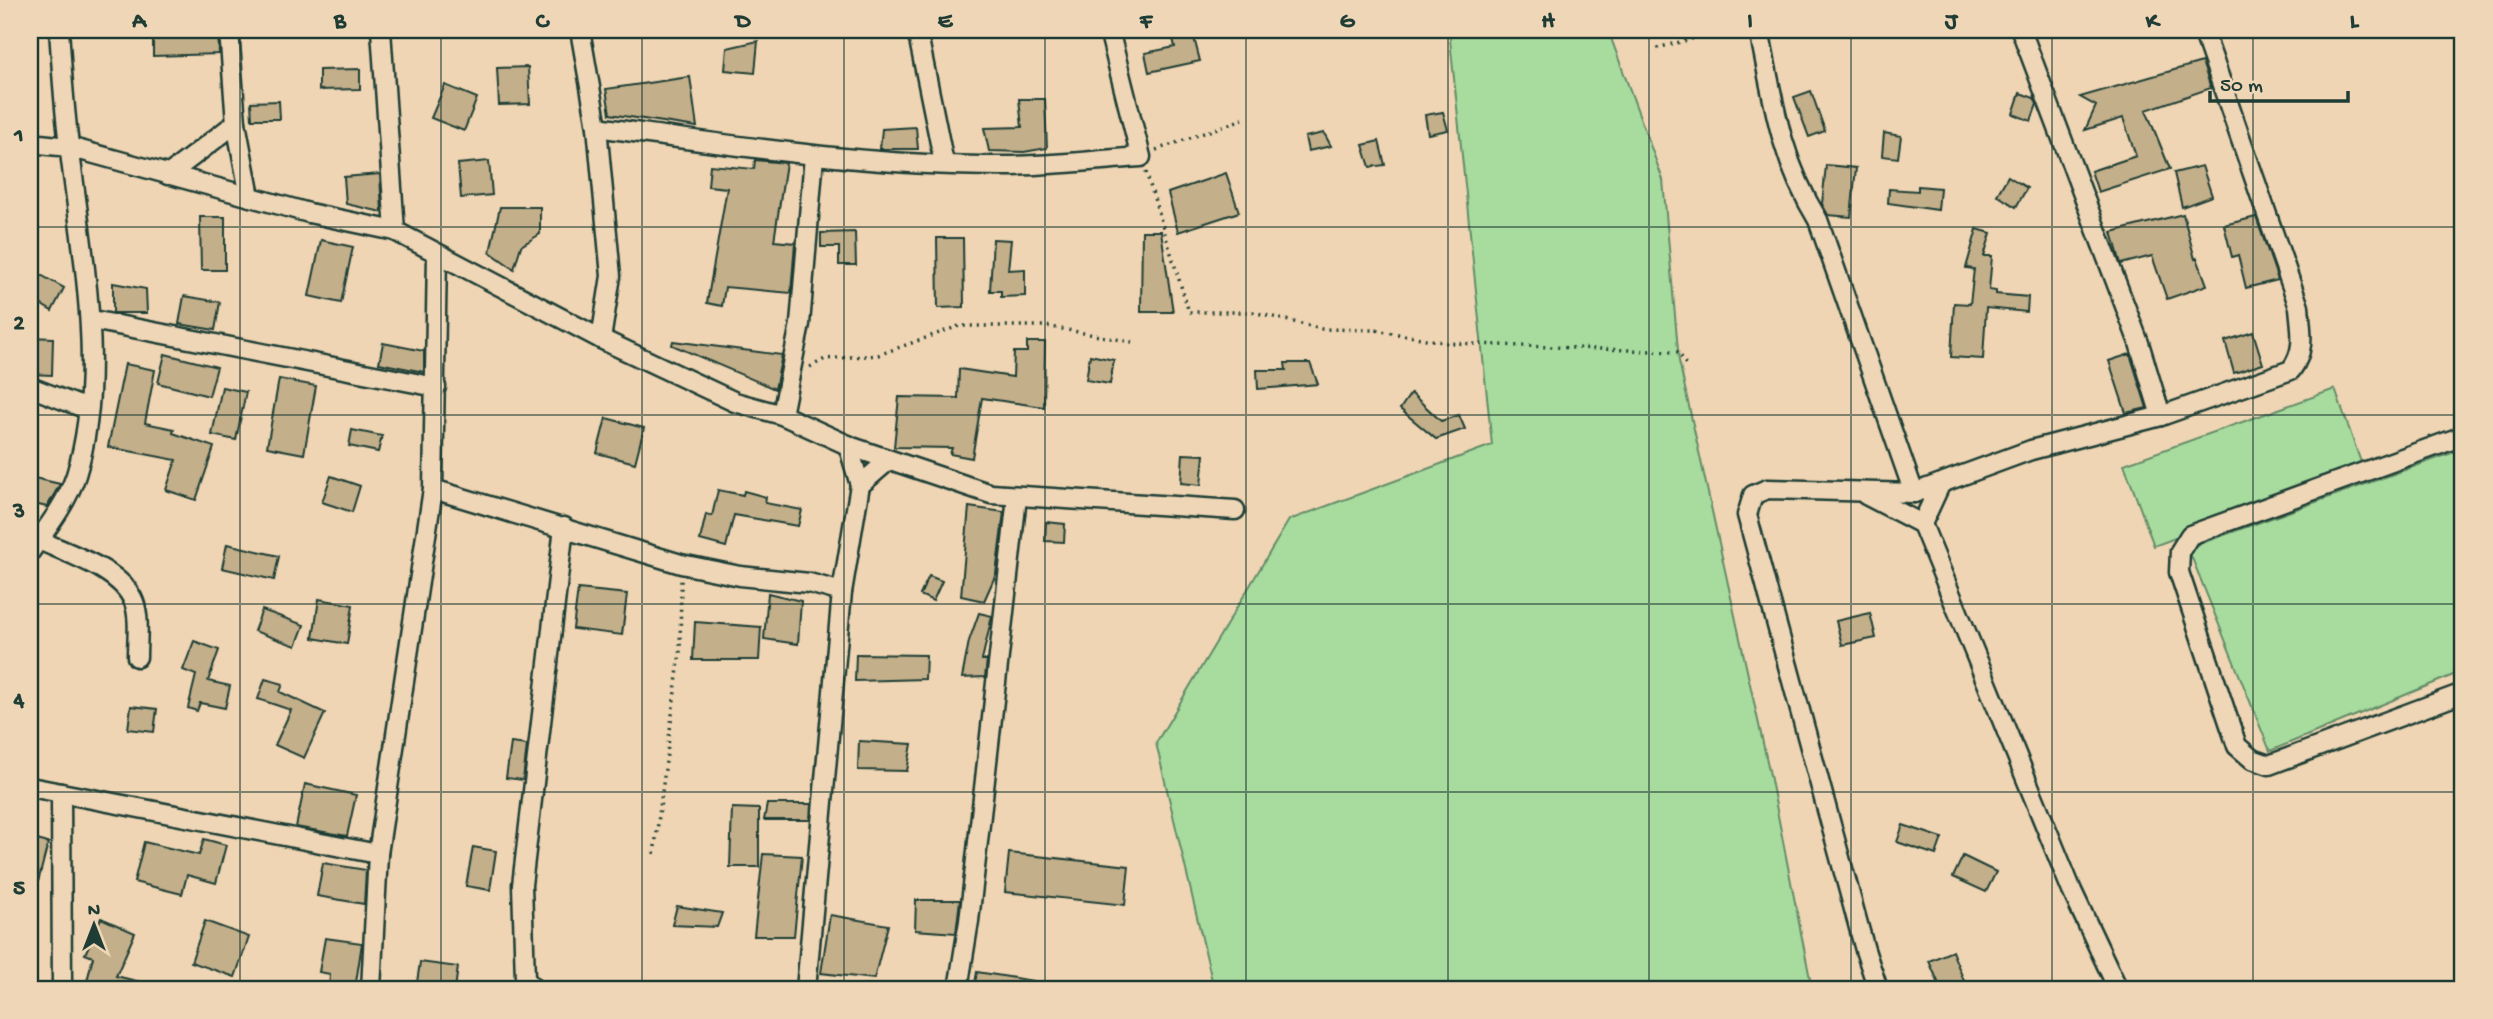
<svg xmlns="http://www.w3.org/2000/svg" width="2493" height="1019" font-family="'Gochi Hand',sans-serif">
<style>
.green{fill:#a8dc9e;stroke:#648c69;stroke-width:2}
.building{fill:#c3af8a;stroke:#1f3d34;stroke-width:2}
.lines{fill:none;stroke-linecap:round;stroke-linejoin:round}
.street-casing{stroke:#1f3d34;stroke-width:23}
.path{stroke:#1f3d34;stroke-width:3.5;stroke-dasharray:2 5;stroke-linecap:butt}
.street{stroke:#efd6b7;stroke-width:18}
.grid{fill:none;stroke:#1f3d34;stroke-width:2;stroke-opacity:0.55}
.neatline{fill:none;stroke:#1f3d34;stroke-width:2.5}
.grid-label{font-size:23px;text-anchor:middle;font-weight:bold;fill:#1f3d34}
</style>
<rect width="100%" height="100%" fill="#efd5b3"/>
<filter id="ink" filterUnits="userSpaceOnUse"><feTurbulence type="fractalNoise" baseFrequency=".0143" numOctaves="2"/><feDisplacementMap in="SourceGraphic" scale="14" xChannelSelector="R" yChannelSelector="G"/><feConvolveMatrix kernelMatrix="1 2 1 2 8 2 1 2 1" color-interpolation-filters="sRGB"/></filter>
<g filter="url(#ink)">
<!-- green -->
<g class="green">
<path d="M1449,30H1608L1663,180L1679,361L1770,775L1812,989H1214L1156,743L1289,520L1492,445Z"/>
<path d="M2335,389L2363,468L2154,546L2124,464Z"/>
<path d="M2463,449V671L2270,751L2188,548Z"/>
</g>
<!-- building -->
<g class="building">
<path d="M153,30H218L219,54L153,56Z"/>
<path d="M1171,30H1192L1200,61L1149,72L1145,53L1175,47Z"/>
<path d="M758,41L755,73L725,70L727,48Z"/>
<path d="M2202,62L2211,88L2146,110L2170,169L2098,192L2091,171L2136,156L2123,118L2085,130L2096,106L2080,97Z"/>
<path d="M528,67L530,104L499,105L497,68Z"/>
<path d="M360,69V89L319,90V70Z"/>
<path d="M690,77L697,127L610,114L606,89Z"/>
<path d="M445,85L477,98L464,131L431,118Z"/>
<path d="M1811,91L1825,131L1809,137L1794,97Z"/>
<path d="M2020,93L2034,98L2037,104L2031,121L2013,114Z"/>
<path d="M1019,99H1045L1047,148L1024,152L989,151L984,128L1022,127Z"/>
<path d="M279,101L280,119H252L251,102Z"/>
<path d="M1443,112L1448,130L1428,134L1425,115Z"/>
<path d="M916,127L918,149H880L882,129Z"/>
<path d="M1324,133L1331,146L1308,151L1305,137Z"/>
<path d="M1884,133L1901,136L1898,158L1882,156Z"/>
<path d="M1379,141L1385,165L1370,167L1363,145Z"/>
<path d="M755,160L786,163L774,241L795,243L791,293L725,287L722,306L707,303L727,188L708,186L710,165L754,169Z"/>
<path d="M489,161L492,195L461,198L458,164Z"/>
<path d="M1826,165L1856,168L1851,217L1828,215L1822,204Z"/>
<path d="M2202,166L2212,196L2182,207L2174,173Z"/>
<path d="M1226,173L1239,212L1178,232L1168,193Z"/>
<path d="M380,174L382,212L346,204L344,177Z"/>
<path d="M2008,176L2027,188L2016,207L1997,195Z"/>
<path d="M1918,186L1940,188L1938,210L1888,203L1889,189L1918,191Z"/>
<path d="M500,207H540V234L521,246L514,269L490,252Z"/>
<path d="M2183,214L2195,259L2197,258L2207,285L2167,299L2152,256L2121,264L2112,232Z"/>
<path d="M200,217H225V270H201Z"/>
<path d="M2256,217L2278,280L2246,288L2238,255L2232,257L2224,225Z"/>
<path d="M1977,229L1991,233L1984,256H1992L1989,290L1996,291V294L2028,297L2027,312L1986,308L1983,359L1951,357L1954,303L1970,304L1974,269L1966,268Z"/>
<path d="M1142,231H1161L1173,312H1141Z"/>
<path d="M855,232L856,265H839V247H821V233Z"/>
<path d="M937,238H963L964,307L938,308Z"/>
<path d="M993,239L1011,240L1008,270L1025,269V296L1001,297V291H990Z"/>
<path d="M321,240L353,247L341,303L309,296Z"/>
<path d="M30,269L64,288L52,311L30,298Z"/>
<path d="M113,283L146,289L147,313H113Z"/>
<path d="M184,296L220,302L215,330L179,324Z"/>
<path d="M2253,332L2263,364L2234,373L2225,341Z"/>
<path d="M30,337L53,338L52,375L30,374Z"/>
<path d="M673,341L782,355L775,389L672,345Z"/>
<path d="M1027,342H1045L1044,407L982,398L972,458L950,454L952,448L894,447L899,397L958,398L959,369L1013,377L1014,352H1027Z"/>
<path d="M383,343L424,351V372L379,363Z"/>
<path d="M165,354L217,367L209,396L158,383Z"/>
<path d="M2130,354L2147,408L2126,413L2109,361Z"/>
<path d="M1090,355L1114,360L1110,384L1086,380Z"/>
<path d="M1285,363H1310L1318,384L1258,389L1257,370H1286Z"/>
<path d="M125,364L155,370L145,423L174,429L173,433L214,447L196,500L166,490L176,460L108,447Z"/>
<path d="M279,379L316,386L304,454L267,447Z"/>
<path d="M222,387L246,392L236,440L212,435Z"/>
<path d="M1411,393L1441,421L1459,415L1465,429L1436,439L1400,409Z"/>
<path d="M606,418L644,428L635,463L597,453Z"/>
<path d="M352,430L382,436L378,452L349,446Z"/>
<path d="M1183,454L1204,455L1201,485L1181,483Z"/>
<path d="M331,476L360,486L352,512L322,502Z"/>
<path d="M30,477L60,484L47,507L30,503Z"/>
<path d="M718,490L743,495L744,491L766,497L765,503L802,510L798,526L734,515L726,547L700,540L706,514L712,516Z"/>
<path d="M969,507L1004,512L996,574L984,601L961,596Z"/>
<path d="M1046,522L1065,524L1064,542L1045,541Z"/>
<path d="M227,544L279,556L274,580L222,568Z"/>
<path d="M929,576L942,581L933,601L920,595Z"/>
<path d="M578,589L627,594L622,635L573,629Z"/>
<path d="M768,593L801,601L798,644L764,639Z"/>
<path d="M319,599L353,605L347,644L313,638Z"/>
<path d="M262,610L304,625L296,646L254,631Z"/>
<path d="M979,613L992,616L982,660H987L985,677L962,678L969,641Z"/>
<path d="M1870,613L1876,638L1842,645L1836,621Z"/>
<path d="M695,622L761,627L759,660H693Z"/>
<path d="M194,641L219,650L208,681L230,686L225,708L200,703L197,711L188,708L196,675L183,670Z"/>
<path d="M856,654L926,655L925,679L855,681Z"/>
<path d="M265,679L283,684L280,692L325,713L304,758L275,745L291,710L258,699Z"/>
<path d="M131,706L157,709L154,732L128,729Z"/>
<path d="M859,741L912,744L907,771L858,770Z"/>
<path d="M511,743L527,745L523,780L506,778Z"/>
<path d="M305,784L356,795L347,836L296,827Z"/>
<path d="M767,804H811L810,820H764Z"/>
<path d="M732,808L759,809V867H730Z"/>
<path d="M1903,825L1942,838L1936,855L1897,842Z"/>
<path d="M30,838L48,843L35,894H30Z"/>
<path d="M204,839L226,845L216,883L187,875L182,894L134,882L144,842L199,855Z"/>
<path d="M473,847L496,851L490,890L466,886Z"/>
<path d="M1009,853L1129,866L1125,905L1005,892Z"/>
<path d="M763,854L802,856L794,936H754Z"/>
<path d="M1963,856L1996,872L1986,892L1953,877Z"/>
<path d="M323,863L366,870L364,904L317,896Z"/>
<path d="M916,900H960L956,933L915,930Z"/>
<path d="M677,906L722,913L717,927L672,925Z"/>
<path d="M830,915L888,925L874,979L821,973Z"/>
<path d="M101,918L135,933L116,976L149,984L148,989H85L93,957L85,954Z"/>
<path d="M205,921L249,937L235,977L191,962Z"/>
<path d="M325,938L362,943L355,989H329L330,974L319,972Z"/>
<path d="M1952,951L1964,981L1941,989L1929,961Z"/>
<path d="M420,962L458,967L455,989H416Z"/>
<path d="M977,972L1034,981L1033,989H974Z"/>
</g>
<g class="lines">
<defs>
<g id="street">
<path d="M229,30L236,123L250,197"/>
<path d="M381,30L395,231"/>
<path d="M580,30L597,127L611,276L601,339"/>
<path d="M917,30L944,163"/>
<path d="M1759,30C1773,100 1780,158 1818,220L1914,493"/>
<path d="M2021,30L2139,343L2161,416"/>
<path d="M597,127C731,145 866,166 1002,166C1048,166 1095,160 1141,157L1109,30"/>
<path d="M30,143L69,147L309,213L395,231L601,339L735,402L782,415L852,447L991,494L1235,510"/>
<path d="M168,175L236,123"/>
<path d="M92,320L436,387"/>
<path d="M30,387L87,409"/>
<path d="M782,415L800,324L814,156"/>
<path d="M2463,436L2190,535L2180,551L2179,572L2237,746L2252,759L2269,765L2463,693"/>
<path d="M860,485L889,460"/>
<path d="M1940,485L1922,524L2072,891L2118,989"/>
<path d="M433,489L681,564L740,576L809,583L842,592L806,989"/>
<path d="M1866,495L1922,524"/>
<path d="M39,540C68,554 121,569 134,602C140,618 137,639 137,657"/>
<path d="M30,552C47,528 67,503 76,475C107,375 82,253 70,152C64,111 62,70 59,30"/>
<path d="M842,592L860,485L848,445"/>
<path d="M30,787L378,854"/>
<path d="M61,793L62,989"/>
<path d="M371,989L378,854L433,489L437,255"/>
<path d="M534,989L525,979L522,885L564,527"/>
<path d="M958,989L969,921L1017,497"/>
<path d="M1878,989L1865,950L1747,515L1753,495L1767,489L1914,493L2031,450L2161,416L2291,370C2306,350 2301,331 2299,307L2203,30"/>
</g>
</defs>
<!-- street casing -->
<use href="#street" class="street-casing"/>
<!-- path -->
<g class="path">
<path d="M1274,30L1275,35"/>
<path d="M1657,48L1726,30"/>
<path d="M1156,150L1243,119"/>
<path d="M1146,172L1189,312H1253L1322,329L1376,330L1448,343L1678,352L1687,366"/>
<path d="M810,367L825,359L878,355L959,326H1046L1132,342"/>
<path d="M654,854L680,653L681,580"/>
</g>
<!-- street -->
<use href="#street" class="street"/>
</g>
</g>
<!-- grid -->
<path class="grid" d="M240,30V989M441,30V989M642,30V989M844,30V989M1045,30V989M1246,30V989M1448,30V989M1649,30V989M1851,30V989M2052,30V989M2253,30V989M30,227H2463M30,415H2463M30,604H2463M30,792H2463"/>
<!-- margin -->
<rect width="2493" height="1019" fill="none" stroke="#efd6b7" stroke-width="77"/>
<!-- north arrow -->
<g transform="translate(94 925)" stroke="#efd6b7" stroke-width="5" paint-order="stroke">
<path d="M0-5L12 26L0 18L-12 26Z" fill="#1f3d34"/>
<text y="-10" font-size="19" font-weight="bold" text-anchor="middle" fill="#1f3d34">N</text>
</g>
<!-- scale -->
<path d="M2210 91v10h138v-10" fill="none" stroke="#1f3d34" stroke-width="3.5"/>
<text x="2220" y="91" font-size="21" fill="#1f3d34" stroke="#efd6b7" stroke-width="5" paint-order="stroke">50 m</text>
<rect x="38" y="38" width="2416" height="943" class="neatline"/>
<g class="grid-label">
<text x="139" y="27">A</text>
<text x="340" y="27">B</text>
<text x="542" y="27">C</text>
<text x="743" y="27">D</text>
<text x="945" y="27">E</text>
<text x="1146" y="27">F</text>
<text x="1347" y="27">G</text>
<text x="1548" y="27">H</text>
<text x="1750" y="27">I</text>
<text x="1951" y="27">J</text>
<text x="2152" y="27">K</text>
<text x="2354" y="27">L</text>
<text x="19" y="141">1</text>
<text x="19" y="329">2</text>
<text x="19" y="517">3</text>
<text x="19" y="706">4</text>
<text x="19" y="894">5</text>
</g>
</svg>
